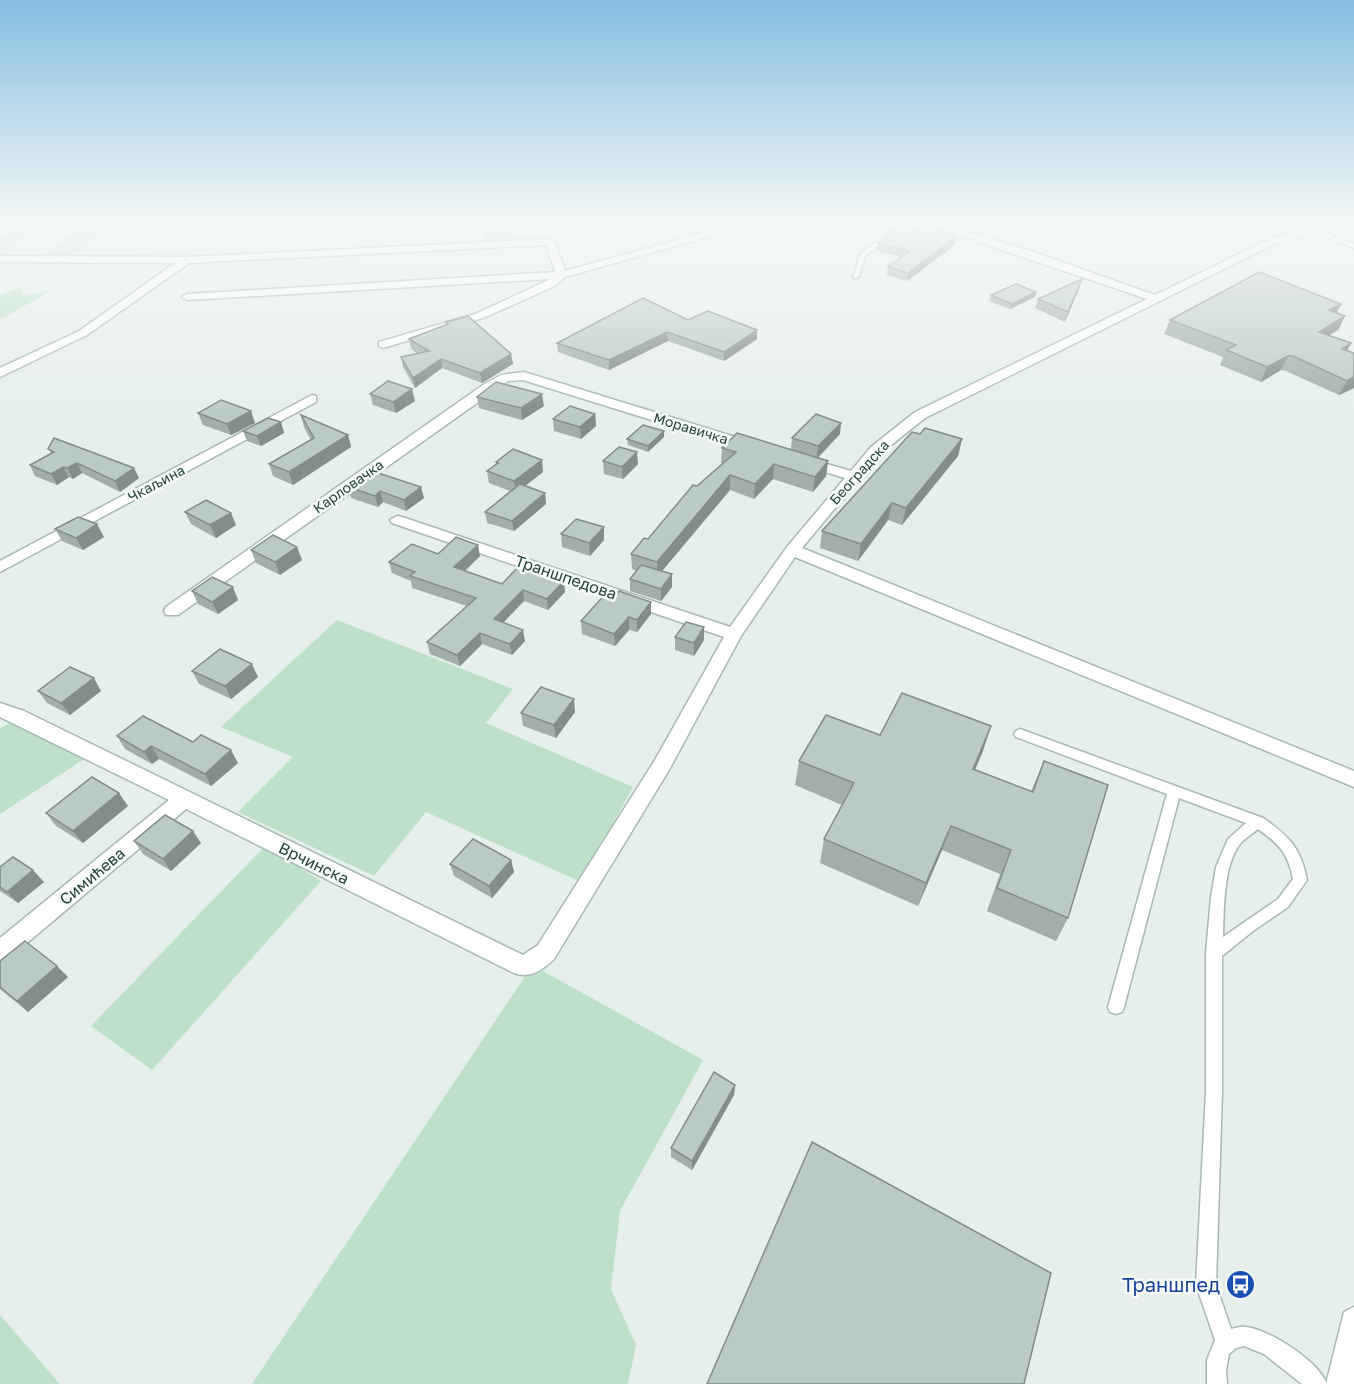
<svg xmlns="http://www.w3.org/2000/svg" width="1354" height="1384" font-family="'Golos Text',sans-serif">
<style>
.green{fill:#bfe0c8}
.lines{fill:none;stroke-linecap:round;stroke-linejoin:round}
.service-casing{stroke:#a8b8b2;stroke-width:3}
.minor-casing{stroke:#a8b8b2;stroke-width:3}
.service{fill:#fff;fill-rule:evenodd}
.minor{fill:#fff;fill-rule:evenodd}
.wall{fill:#a1aea9}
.shaded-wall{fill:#838d89}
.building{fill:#bbcac4;stroke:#838d89;stroke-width:1.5}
.labels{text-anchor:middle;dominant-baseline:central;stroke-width:5;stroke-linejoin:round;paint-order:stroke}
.far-street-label{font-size:14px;fill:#24423a;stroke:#f7fbf9}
.street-label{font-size:16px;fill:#24423a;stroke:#f7fbf9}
.near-transit-label{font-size:20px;fill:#164399;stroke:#f7fbf9;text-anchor:end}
</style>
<rect width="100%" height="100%" fill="#e6efeb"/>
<!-- green -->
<g class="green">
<path d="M23,223H49L0,257V240Z"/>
<path d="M86,223H115L71,257L38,258Z"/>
<path d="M485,223H516L515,239L483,241Z"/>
<path d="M15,289H22L23,293L29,295L53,289L4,318H0V295Z"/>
<path d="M337,620L513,689L486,723L633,787L581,882L426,812L374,876L238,812L293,757L221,727Z"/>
<path d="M16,720L86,758L0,814V728Z"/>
<path d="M265,846L321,881L152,1070L91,1026Z"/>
<path d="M543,971L703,1060L620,1211L611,1289L636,1345L628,1384H252L528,972Z"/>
<path d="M0,1315L60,1384H0Z"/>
</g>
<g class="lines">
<defs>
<g id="service">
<path d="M902,223H909L865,256L859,277L853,278L860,254Z"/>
<path d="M1313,229H1317L1354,244V248L1313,231Z"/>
<path d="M1020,729L1263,818C1289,836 1301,848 1307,880L1288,907L1253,931L1222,956V1091L1216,1285L1231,1329C1236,1328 1241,1326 1246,1327C1270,1330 1318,1361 1327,1384H1302L1264,1354L1244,1346L1236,1348L1229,1354L1226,1370L1227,1384H1207V1360L1215,1340L1196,1285L1206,1091V953L1211,897L1216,867L1228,839L1246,823L1179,798L1124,1007L1122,1012L1116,1014L1110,1012L1108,1007L1167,794L1016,737L1014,734L1016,731ZM1258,829C1279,844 1288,853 1293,879L1278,899L1223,937C1224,911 1223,865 1240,844C1245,838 1252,834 1258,829Z"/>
</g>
<g id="minor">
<path d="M728,223H741L701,239L565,277L555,286L483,318L383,348L379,346V342L475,314L551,279L187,300L182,297L187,294L555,272L546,245L189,263L87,335L0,377V368L79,331L175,263L0,262V256L186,257L550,239L555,242L565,271L695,235Z"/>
<path d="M922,223H937L1028,250L1155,295L1270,239L1288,235L1267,223C1281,223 1290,232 1300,232C1318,232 1336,223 1354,223V225L1276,243L925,418L881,453L802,548L1354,771V787L795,557L741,636L669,770L554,959C543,970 529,979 514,973L186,809L8,959L0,962V938L169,800L0,717V703L24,711L523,955L538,945L655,760L724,637L392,523L390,520L397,516L402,517L730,627L787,547L845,478L801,465V459L806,458L851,471L871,447L915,412L1147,299Z"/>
<path d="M524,372L758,444L760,447L758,450H748L523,380L508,381L178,615H166L164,611L166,607L483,385L501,375Z"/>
<path d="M312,395L316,396V402L0,572V561Z"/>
<path d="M1354,1307V1384H1326L1344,1312Z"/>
</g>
</defs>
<!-- service casing -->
<use href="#service" class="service-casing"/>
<!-- minor casing -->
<use href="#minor" class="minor-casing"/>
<!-- service -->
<use href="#service" class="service"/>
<!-- minor -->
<use href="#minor" class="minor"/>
</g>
<!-- wall -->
<g class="wall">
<path d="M878,243L955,245L907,281L887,275L888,267L902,257L877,251Z"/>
<path d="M1079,289L1065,322L1035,308L1038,299Z"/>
<path d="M1036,292L1035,297L1010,309L989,301L991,295Z"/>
<path d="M1341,304L1336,313L1345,316L1338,330L1329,335L1347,351L1354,353V388L1339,395L1286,371L1281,370L1261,382L1220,365L1223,357L1164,334L1170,320Z"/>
<path d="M688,320L757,330V339L724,361L668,341L609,370L558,352L557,343Z"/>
<path d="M446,322L511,354L513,364L482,383L442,368L415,388L403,367L401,357L418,354L411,349L409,339L447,325Z"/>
<path d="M370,394L415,401L396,413L373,405Z"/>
<path d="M477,397L544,406L522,420L479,408Z"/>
<path d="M198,413L255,423L231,435L203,425Z"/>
<path d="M595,414L596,426L581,439L554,431L553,419Z"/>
<path d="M301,415L348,435L351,447L293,485L273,476L269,464L311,440L304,427Z"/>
<path d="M281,422L284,433L261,446L247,441L243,431Z"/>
<path d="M840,434L818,458L828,461L826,476L813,492L773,479L754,499L730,490L662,571L672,574V587L661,601L630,591V579L636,571L632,569L631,554L648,539L697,486L723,463H721L722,448L791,449L792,438Z"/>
<path d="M920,434L962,439L958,456L902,525L888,520L858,561L820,548L822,531Z"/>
<path d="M664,437L648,452L628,445L627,439Z"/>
<path d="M48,449L139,478L120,492L82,473L73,479L69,477L57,485L35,476L30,465L51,453Z"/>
<path d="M603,461L638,464L623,479L604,474Z"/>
<path d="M496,462L543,472L525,486L545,493L546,504L514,531L487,523L485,512L510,491L489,483L487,471L496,464Z"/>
<path d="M348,487L424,498L406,511L383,502L378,507L351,498Z"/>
<path d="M185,512L236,525L216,538L191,524Z"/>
<path d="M55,529L104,537L83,550L62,541Z"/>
<path d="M561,534L604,540L590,556L562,547Z"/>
<path d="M251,550L302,560L280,575L256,563Z"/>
<path d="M438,554L480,556L465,571L502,584L565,592L548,610L524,601L504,622L525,641L512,655L482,644L460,666L430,654L427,642L467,606L412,588L411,581L392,573L389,562Z"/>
<path d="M192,591L238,600L218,614L198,604Z"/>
<path d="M651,602V614L637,632L629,630L615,646L582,634L581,621Z"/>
<path d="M704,627V640L694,656L675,650V637Z"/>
<path d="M192,671L258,677L231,699L199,684Z"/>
<path d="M38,691H101L70,715L47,703Z"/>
<path d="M575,712L556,738L523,726L521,713Z"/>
<path d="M880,735L983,751L975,770L1031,791L1044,761L1068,918L1056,941L987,911L1000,874L942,850L918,906L820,863L824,839L842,805L795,785L799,761Z"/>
<path d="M117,736L193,742L238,763L211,786L159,759L152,764L125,749Z"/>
<path d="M128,806L83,843L56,826L46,813Z"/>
<path d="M134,841L201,843L171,871L143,854Z"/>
<path d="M511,860L514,872L492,898L454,876L450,864Z"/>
<path d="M0,867L44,882L18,903L0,891Z"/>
<path d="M0,961L68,977L28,1012L0,989Z"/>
<path d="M735,1085L734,1095L692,1170L671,1157V1148Z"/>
</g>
<!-- shaded-wall -->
<g class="shaded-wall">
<path d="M956,237L955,245L907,281L908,273Z"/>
<path d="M1082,279L1079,289L1065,322L1068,312Z"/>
<path d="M1036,292L1035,297L1010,309L1012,304Z"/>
<path d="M1341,304L1334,318L1329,310Z"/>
<path d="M1345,316L1338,330L1312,346L1319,332Z"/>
<path d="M757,330V339L724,361V352Z"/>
<path d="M667,332L668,341L609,370V360Z"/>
<path d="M1351,343L1344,357L1342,349Z"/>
<path d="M511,354L513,364L482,383L480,373Z"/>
<path d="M1288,356L1281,370L1261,382L1267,367Z"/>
<path d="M441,359L442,368L415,388L413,378Z"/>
<path d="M1354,377V388L1339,395L1347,381Z"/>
<path d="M412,389L415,401L396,413L393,402Z"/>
<path d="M542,394L544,406L522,420L521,408Z"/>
<path d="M251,411L255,423L231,435L227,424Z"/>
<path d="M595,414L596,426L581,439L580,427Z"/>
<path d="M281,422L284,433L261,446L257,436Z"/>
<path d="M841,423L840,434L817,458L818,446Z"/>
<path d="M664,431V437L648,452V446Z"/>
<path d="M348,435L351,447L293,485L289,472Z"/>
<path d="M962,439L958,456L902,525L906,508Z"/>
<path d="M637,452L638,464L623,479L622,467Z"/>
<path d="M542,460L543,472L516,493L514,481Z"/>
<path d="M828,461L826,476L813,492L815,477Z"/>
<path d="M77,463L82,473L73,479L67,468Z"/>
<path d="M774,464L773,479L754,499L755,484Z"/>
<path d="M63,467L69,477L57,485L51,474Z"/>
<path d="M134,468L139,478L120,492L115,481Z"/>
<path d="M730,475V490L657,577V562Z"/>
<path d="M421,487L424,498L406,511L404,500Z"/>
<path d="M380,491L383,502L378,507L375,496Z"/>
<path d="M545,493L546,504L514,531L512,521Z"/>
<path d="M892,503L888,520L858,561L861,544Z"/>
<path d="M231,513L236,525L216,538L210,525Z"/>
<path d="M97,524L104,537L83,550L76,538Z"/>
<path d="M604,527V540L590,556L589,543Z"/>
<path d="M478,545L480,556L457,578L454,567Z"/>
<path d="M297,547L302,560L280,575L275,562Z"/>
<path d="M672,574V587L661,601V589Z"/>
<path d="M564,581L565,592L548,610L547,599Z"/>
<path d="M233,587L238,600L218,614L212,602Z"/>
<path d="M523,590L524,601L496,630L494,619Z"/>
<path d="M651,602V614L637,632V620Z"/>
<path d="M629,617V630L615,646L614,634Z"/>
<path d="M704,627V640L694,656V643Z"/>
<path d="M523,630L525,641L512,655L510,644Z"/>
<path d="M480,633L482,644L460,666L457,655Z"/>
<path d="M252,664L258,677L231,699L225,686Z"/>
<path d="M94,678L101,691L70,715L61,703Z"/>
<path d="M574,699L575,712L556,738L554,725Z"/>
<path d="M991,726L983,751L964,794L973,769Z"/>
<path d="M151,746L159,759L152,764L144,752Z"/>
<path d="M231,750L238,763L211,786L205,774Z"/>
<path d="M119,793L128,806L83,843L73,831Z"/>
<path d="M951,826L942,850L918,906L926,883Z"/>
<path d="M193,831L201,843L171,871L163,859Z"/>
<path d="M511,860L514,872L492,898L489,886Z"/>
<path d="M33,870L44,882L18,903L7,892Z"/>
<path d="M57,966L68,977L28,1012L17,1001Z"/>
<path d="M735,1085L734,1095L692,1170V1161Z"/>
</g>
<!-- building -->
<g class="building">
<path d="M901,225L933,235L948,226L956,237L908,273L888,267L910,251L878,243Z"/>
<path d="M1259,272L1341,304L1329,310L1345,316L1319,332L1351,343L1342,349L1354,353V377L1347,381L1293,356H1288L1267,367L1226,350L1236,345L1170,320Z"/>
<path d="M1082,279L1068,312L1038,299Z"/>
<path d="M1016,284L1036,292L1012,304L991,295Z"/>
<path d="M643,298L688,320L708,311L757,330L724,352L667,332L609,360L557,343Z"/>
<path d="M468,316L511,354L480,373L441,359L413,378L401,357L429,351L409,339L448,324L446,322Z"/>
<path d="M388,381L412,389L393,402L370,394Z"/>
<path d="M496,382L542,394L521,408L477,397Z"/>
<path d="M221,400L251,411L227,424L198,413Z"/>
<path d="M570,406L595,414L580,427L553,419Z"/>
<path d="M816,414L841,423L818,446L792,438Z"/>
<path d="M301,415L348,435L289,472L269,464L314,438Z"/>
<path d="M268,418L281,422L257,436L243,431Z"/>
<path d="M643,425L664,431L648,446L627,439Z"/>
<path d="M925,428L962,439L906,508L892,503L861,544L822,531L912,432L920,434Z"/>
<path d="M737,433L828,461L815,477L774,464L755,484L730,475L657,562L631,554L644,538L648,539L693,485L697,486L736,452L722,448Z"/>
<path d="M54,438L134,468L115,481L77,463L67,468L63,467L51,474L30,465L54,452L48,449Z"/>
<path d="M619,447L637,452L622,467L603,461Z"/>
<path d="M513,449L542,460L514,481L487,471L498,463L496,462Z"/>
<path d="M375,472L421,487L404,500L380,491L375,496L348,487L366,473L372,475Z"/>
<path d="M520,484L545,493L512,521L485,512Z"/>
<path d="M206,500L231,513L210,525L185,512Z"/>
<path d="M78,517L97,524L76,538L55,529Z"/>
<path d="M576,519L604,527L589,543L561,534Z"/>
<path d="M273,535L297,547L275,562L251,550Z"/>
<path d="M456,537L478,545L454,567L502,584L520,565L564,581L547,599L523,590L494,619L523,630L510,644L480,633L457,655L427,642L476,598L410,576L415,572L389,562L412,544L438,554Z"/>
<path d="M641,565L672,574L661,589L630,579Z"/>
<path d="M212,577L233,587L212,602L192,591Z"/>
<path d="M608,591L617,594L619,591L651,602L637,620L629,617L614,634L581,621Z"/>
<path d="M686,622L704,627L694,643L675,637Z"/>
<path d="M220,649L252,664L225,686L192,671Z"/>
<path d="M70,667L94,678L61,703L38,691Z"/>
<path d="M541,687L574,699L554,725L521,713Z"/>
<path d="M902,693L991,726L973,769L1033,792L1044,761L1108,785L1068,918L997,888L1011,850L951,826L926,883L824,839L854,783L799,761L826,715L880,735Z"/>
<path d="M143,716L193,742L201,735L231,750L205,774L151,746L144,752L117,736Z"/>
<path d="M92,777L119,793L73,831L46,813Z"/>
<path d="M165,815L193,831L163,859L134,841Z"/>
<path d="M473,839L511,860L489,886L450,864Z"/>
<path d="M13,857L33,870L7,892L0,887V867Z"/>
<path d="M25,941L57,966L17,1001L0,987V961Z"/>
<path d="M714,1072L735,1085L692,1161L671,1148Z"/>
<path d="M812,1142L1051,1273L1024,1384H707Z"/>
</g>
<!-- sky -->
<linearGradient id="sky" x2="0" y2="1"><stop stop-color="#84bce0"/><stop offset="0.53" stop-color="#f4f8f6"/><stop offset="1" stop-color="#f4f8f6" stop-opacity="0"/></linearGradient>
<rect width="1354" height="417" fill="url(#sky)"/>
<!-- icons -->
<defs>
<symbol id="bus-disc" viewBox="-11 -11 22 22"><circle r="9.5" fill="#1a4fb4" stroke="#f7fbf9"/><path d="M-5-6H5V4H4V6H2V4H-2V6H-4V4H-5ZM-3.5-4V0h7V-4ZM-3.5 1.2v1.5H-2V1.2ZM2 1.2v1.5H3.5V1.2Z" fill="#fff"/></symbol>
</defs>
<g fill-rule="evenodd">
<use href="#bus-disc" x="1224" y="1268" width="33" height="33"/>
</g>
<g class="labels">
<!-- far-street labels -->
<g class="far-street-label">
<text transform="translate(691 428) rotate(17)">Моравичка</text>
<text transform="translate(859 472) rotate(-48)">Београдска</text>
<text transform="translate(156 483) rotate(-28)">Чкаљина</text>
<text transform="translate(348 486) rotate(-35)">Карловачка</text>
</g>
<!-- street labels -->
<g class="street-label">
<text transform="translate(566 577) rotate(19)">Траншпедова</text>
<text transform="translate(314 863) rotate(26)">Врчинска</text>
<text transform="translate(92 876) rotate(-40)">Симићева</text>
</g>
<!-- near-transit labels -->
<g class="near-transit-label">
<text x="1220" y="1284">Траншпед</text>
</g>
</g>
</svg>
